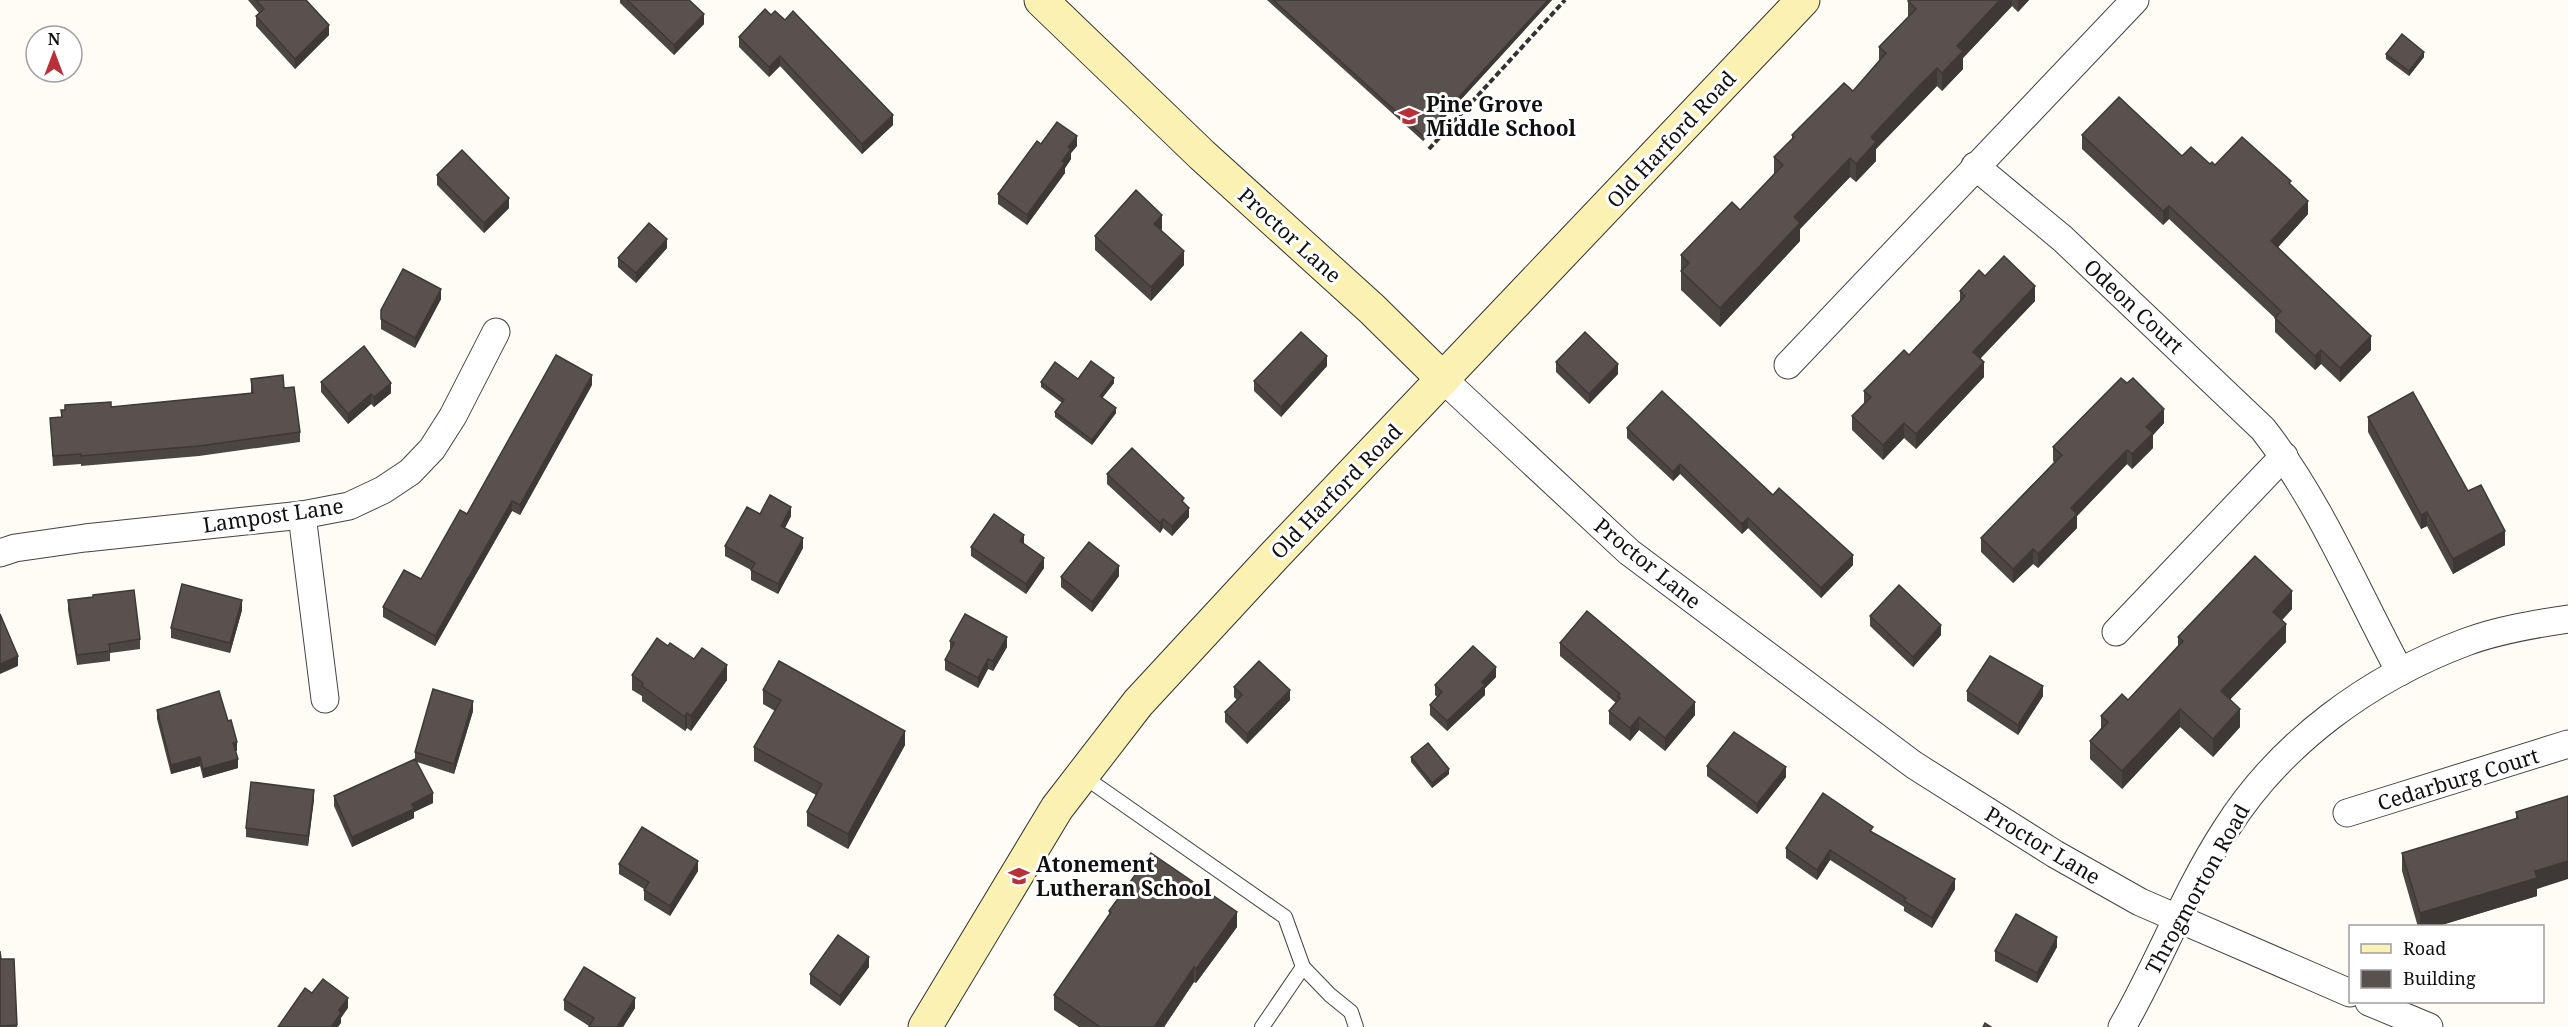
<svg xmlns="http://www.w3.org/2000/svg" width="2568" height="1027" font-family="'Noto Serif',serif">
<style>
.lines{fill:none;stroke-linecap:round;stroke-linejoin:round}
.lane-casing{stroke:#434343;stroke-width:16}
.street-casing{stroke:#434343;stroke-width:29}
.secondary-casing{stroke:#323232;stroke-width:35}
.path{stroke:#323232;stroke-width:4;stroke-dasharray:6 3;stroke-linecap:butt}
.lane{stroke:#fff;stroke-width:14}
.street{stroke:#fff;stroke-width:27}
.secondary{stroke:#faf1b3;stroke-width:33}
.wall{fill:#4c4642}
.shaded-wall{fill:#3e3936}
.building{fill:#58514d;stroke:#3e3936;stroke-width:1.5}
.labels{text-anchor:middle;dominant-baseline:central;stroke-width:6;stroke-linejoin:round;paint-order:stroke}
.poi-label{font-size:21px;font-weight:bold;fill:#101010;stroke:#fff;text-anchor:start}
.street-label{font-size:21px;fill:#101010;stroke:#fff}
</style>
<rect width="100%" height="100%" fill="#fefcf4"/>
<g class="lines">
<defs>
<g id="lane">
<path d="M1083,776L1285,917L1303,967L1330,995L1351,1012L1356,1027"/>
<path d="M1262,1027L1303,967"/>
</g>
<g id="street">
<path d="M1975,166L2063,239L2263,429C2320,502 2356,590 2400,672"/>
<path d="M1788,365L2135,0"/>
<path d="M1443,379L1629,552L1914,765L2055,854L2140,902L2350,993"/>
<path d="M302,515L325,699"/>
<path d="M0,553L15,548L85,538L302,515L349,506L383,490L410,472L432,449L453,416L496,332"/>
<path d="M2116,632L2284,456"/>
<path d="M2347,813L2568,744"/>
<path d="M2369,1002L2429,1027"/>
<path d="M2122,1027C2159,963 2185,892 2226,829C2281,742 2370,678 2466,642C2498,630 2534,624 2568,619"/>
</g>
<g id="secondary">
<path d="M1041,0L1202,155L1372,309L1443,379"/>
<path d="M925,1027L1057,808L1138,703L1275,555L1803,0"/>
</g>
</defs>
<!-- lane casing -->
<use href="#lane" class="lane-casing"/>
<!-- street casing -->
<use href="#street" class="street-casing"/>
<!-- secondary casing -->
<use href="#secondary" class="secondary-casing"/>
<!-- path -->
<path class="path" d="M1429,149L1565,0"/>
<!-- lane -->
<use href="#lane" class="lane"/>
<!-- street -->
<use href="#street" class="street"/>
<!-- secondary -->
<use href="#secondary" class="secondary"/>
</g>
<!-- wall -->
<g class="wall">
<path d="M248,0H306L329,35L295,69L256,26V16L259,13Z"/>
<path d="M620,0H689L704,24L674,55L620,3Z"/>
<path d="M1267,0H1552L1423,141Z"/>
<path d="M1909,0H2029L2018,12L2012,6L1963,58V69L1942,91L1937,86L1876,149V161L1856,182L1850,177L1800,229V241L1720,327L1681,290V255L1740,210L1774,174V157L1792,139V135L1853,91L1879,61V47L1908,18V1Z"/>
<path d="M771,15L893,125L862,154L780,66L769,77L739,47V37Z"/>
<path d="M2386,54L2424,57L2409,76L2386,59Z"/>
<path d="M2082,135L2182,156L2291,185L2308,214L2278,247L2371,350L2340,382L2321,364L2315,370L2275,332V318L2169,219L2163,225L2082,149Z"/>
<path d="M1077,146L1071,153V159L1065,168V173L1027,225L998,204V194Z"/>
<path d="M437,175L509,208L484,233L437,185Z"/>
<path d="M1162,229L1161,230L1184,265L1151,301L1095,250V236Z"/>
<path d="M667,248L636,283L618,267V258Z"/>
<path d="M1985,276L2035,301L1980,359L1984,377L1916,449L1904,438L1883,460L1852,430V416L1864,403V391L1909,355L1960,302V291Z"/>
<path d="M441,299L415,348L381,329V310Z"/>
<path d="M1556,362L1618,374L1589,404L1556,372Z"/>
<path d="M1327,366L1281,417L1254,391V381Z"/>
<path d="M251,379L284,388L300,432V442L199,456L81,466V464L53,466L50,418L61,417V410L111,407L251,393Z"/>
<path d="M1078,379L1114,383L1102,398L1116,413L1092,445L1055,417V412L1062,403L1041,387V382Z"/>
<path d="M321,382L391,393L374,407L371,404L348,424L321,392Z"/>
<path d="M592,385L520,515L512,511L435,646L383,617V607L421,579L467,514Z"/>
<path d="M2368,417L2468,491L2505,545L2453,574L2427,526L2421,529L2368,432Z"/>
<path d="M2164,423L2153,435V448L2132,469L2127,464L2077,516V528L2038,568L2033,564L2013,583L1981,552V538L2054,462L2053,461V447Z"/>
<path d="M1627,428L1773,495L1853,565L1821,598L1748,528L1742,534L1680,474L1673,481L1627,438Z"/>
<path d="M1107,474L1189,517L1172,536L1163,528L1160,533L1107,484Z"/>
<path d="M760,514L791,516L785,528L803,548L778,594L751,580V570L725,556V546Z"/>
<path d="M1024,544L1044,568L1026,594L971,556V547Z"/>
<path d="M1119,576L1092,612L1061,587V577Z"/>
<path d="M68,600L140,639V649L110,653V661L77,665L68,610Z"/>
<path d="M2292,609L2282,620L2286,642L2230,699L2240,727L2213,757L2180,727L2122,789L2090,759V741L2101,728V716L2128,700L2178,646V637Z"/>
<path d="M242,610L230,653L171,638V628Z"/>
<path d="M1870,616L1941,635L1913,667L1870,626Z"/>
<path d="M950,641L1007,647L993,671L988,669L978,688L945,670V660L950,651Z"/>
<path d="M1560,643L1695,715L1665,751L1639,730L1630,741L1609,724V711L1616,703L1560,656Z"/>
<path d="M668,646L694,659L727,680L691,731L687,728L685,731L642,701V696L632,690V675Z"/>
<path d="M1496,677L1485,688V695L1447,731L1430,715V705L1437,697L1435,695V685Z"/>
<path d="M1234,687L1290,700L1247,744L1225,722V712L1237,700L1234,697Z"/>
<path d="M763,690L905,745L848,849L807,826V812L816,795L754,761V747L775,711L763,704Z"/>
<path d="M1967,691L2043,696L2018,735L1967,701Z"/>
<path d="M157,710L237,751H236L238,768L203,778L200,766L171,774L157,719Z"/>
<path d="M473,711L454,774L417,762L433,803L414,812V818L352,847L334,806V796L415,759V752Z"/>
<path d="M1411,757L1449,774L1432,788L1411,762Z"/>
<path d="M1707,766L1786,777L1757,814L1707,776Z"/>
<path d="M314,799L308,846L246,837V828Z"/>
<path d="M2516,812L2537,889V896L2435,927H2418L2402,871V853L2516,819Z"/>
<path d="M1873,833L1955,889L1932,928L1904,911V907L1830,860L1817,880L1786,858V848Z"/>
<path d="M619,864L698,871L670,916L644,900V889L619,874Z"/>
<path d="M1109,911L1237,927L1196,983L1194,982L1164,1027H1079L1054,1010V995L1109,915Z"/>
<path d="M2057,947L2037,983L1995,961V951Z"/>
<path d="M0,951L1,959H14L17,1027H0Z"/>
<path d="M869,967L840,1006L810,984V974Z"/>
<path d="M564,1000L635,1008L623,1027H589V1026L564,1010Z"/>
</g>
<!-- shaded-wall -->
<g class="shaded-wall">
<path d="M1548,0H1552L1423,141V136Z"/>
<path d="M2000,0H2012V6L1963,58V69L1942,91V73L1957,46Z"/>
<path d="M2018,0H2029L2018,12Z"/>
<path d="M704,14V24L674,55V45Z"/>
<path d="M329,25V35L295,69V59Z"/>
<path d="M2424,52V57L2409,76V71Z"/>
<path d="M780,56V66L769,77V67Z"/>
<path d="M1937,68V86L1876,149V161L1856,182V164L1871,137L1918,87Z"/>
<path d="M893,115V125L862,154V144Z"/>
<path d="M1077,136V146L1071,153V159L1065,168V173L1027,225V215L1062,161L1068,147Z"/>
<path d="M1850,158V177L1800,229V241L1720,327V308L1794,217Z"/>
<path d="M509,198V208L484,233V223Z"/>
<path d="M2308,201V214L2271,255V241Z"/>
<path d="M2169,206V219L2163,225V211Z"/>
<path d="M1162,215V229L1154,238V224Z"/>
<path d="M667,239V248L636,283V273Z"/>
<path d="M1184,251V265L1151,301V287Z"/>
<path d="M2035,286V301L1973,366V352Z"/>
<path d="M441,289V299L415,348V338Z"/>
<path d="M2371,336V350L2340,382V368Z"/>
<path d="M2321,350V364L2315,370V356Z"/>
<path d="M1327,356V366L1281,417V407Z"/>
<path d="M1984,362V377L1916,449V434Z"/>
<path d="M1618,364V374L1589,404V394Z"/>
<path d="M592,375V385L520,515V505Z"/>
<path d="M1114,378V383L1100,401V396Z"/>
<path d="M391,383V393L374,407V397Z"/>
<path d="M371,394V404L348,424V414Z"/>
<path d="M1116,408V413L1092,445V440Z"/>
<path d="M2164,409V423L2153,435V448L2132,469V454L2146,427Z"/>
<path d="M1904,423V438L1883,460V445Z"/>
<path d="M2127,450V464L2077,516V528L2038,568V554L2071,508Z"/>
<path d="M1680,464V474L1673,481V472Z"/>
<path d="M512,501V511L435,646V636Z"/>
<path d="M791,507V516L781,535V526Z"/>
<path d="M1189,508V517L1172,536V526Z"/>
<path d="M2427,512V526L2421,529V515Z"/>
<path d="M1748,518V528L1742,534V524Z"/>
<path d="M1163,519V528L1160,533V523Z"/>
<path d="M2505,531V545L2453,574V559Z"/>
<path d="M1024,535V545L1020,541Z"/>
<path d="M803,538V548L778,594V584Z"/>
<path d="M2033,549V564L2013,583V569Z"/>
<path d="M1853,555V565L1821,598V588Z"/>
<path d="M1044,558V568L1026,594V584Z"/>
<path d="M1119,566V576L1092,612V602Z"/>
<path d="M2292,591V609L2273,630V612Z"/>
<path d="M242,600V610L230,653V643Z"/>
<path d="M2286,624V642L2221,709V691Z"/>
<path d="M1941,625V635L1913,667V657Z"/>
<path d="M1007,637V647L993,671V661Z"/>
<path d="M18,656V666L0,674V664Z"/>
<path d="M988,659V669L978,688V678Z"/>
<path d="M727,665V680L691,731V716Z"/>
<path d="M1496,667V677L1485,688V695L1447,731V721Z"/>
<path d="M2043,686V696L2018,735V725Z"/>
<path d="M1290,690V700L1247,744V734Z"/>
<path d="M473,701V711L454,774V764Z"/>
<path d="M1695,702V715L1665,751V738Z"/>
<path d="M2180,709V727L2122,789V771Z"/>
<path d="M2240,709V727L2213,757V739Z"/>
<path d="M687,713V728L685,731V717Z"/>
<path d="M1639,717V730L1630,741V728Z"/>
<path d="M905,731V745L848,849V834Z"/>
<path d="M237,742V751L233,752V743Z"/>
<path d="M200,757V766L171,774V765Z"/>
<path d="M238,759V768L203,778V769Z"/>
<path d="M1786,767V777L1757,814V804Z"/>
<path d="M1449,769V774L1432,788V783Z"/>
<path d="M314,790V799L308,846V836Z"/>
<path d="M433,793V803L414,812V818L352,847V837L412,804Z"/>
<path d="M1830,850V860L1817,880V870Z"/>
<path d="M698,861V871L670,916V906Z"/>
<path d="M2568,861V879L2537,889V896L2435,927H2420V913L2535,871Z"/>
<path d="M1955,879V889L1932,928V918Z"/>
<path d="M1237,912V927L1196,983V969Z"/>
<path d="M2057,937V947L2037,983V973Z"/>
<path d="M869,957V967L840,1006V996Z"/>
<path d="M1194,967V982L1164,1027H1154Z"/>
<path d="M348,998V1008L341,1018V1023L338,1027H331L339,1010Z"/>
<path d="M635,998V1008L623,1027H617Z"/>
</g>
<!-- building -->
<g class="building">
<path d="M256,0H306L329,25L295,59L256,16L264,9Z"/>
<path d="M627,0H689L704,14L674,45Z"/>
<path d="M1273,0H1548L1423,136Z"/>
<path d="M1909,0H2000L1957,46L1963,51L1942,73L1937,68L1918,87L1871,137L1876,142L1856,164L1850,158L1794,217L1800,223L1720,308L1681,271L1689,263L1681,255L1732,202L1740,210L1783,165L1774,157L1794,137L1792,135L1844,83L1853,91L1886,53L1879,47L1916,9L1908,1Z"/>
<path d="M765,9L771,15L775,11L785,20L793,11L893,115L862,144L780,56L769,67L739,37Z"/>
<path d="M2402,34L2424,52L2409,71L2386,54Z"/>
<path d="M2119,97L2182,156L2191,147L2210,164L2212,162L2215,165L2242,137L2291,181L2289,183L2308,201L2271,241L2371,336L2340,368L2321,350L2315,356L2275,318L2281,311L2169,206L2163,211L2082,135Z"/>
<path d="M1057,122L1077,136L1068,147L1071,149L1062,161L1065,163L1027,215L998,194L1037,141L1041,144Z"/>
<path d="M462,150L509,198L484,223L437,175Z"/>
<path d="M1136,190L1162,215L1154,224L1184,251L1151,287L1095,236Z"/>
<path d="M649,223L667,239L636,273L618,258Z"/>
<path d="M2004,256L2035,286L1973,352L1984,362L1916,434L1904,423L1883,445L1852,416L1871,397L1864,391L1904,350L1909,355L1965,296L1960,291L1979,270L1985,276Z"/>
<path d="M403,269L441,289L415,338L381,319V310Z"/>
<path d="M1301,332L1327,356L1281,407L1254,381Z"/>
<path d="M1585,332L1618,364L1589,394L1556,362Z"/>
<path d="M364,346L391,383L374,397L371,394L348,414L321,382Z"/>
<path d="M556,355L592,375L520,505L512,501L435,636L383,607L404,570L421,579L460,510L467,514Z"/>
<path d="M1091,361L1114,378L1100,396L1116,408L1092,440L1055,412L1064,400L1041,382L1055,362L1078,379Z"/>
<path d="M283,375L284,388L294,387L300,432L199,446L81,456V454L53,456L50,418L62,417L61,410H65V405L111,402V407L253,393L251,379Z"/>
<path d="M2121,378L2127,383L2133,378L2164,409L2146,427L2153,433L2132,454L2127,450L2071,508L2077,514L2038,554L2033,549L2013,569L1981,538L2062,455L2053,447Z"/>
<path d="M1662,391L1773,495L1779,488L1853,555L1821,588L1748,518L1742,524L1680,464L1673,472L1627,428Z"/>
<path d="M2413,392L2468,491L2481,485L2505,531L2453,559L2427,512L2421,515L2368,417Z"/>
<path d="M1132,448L1184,498L1182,501L1189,508L1172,526L1163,519L1160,523L1107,474Z"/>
<path d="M770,495L791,507L781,526L803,538L778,584L751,570L755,563L725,546L747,507L760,514Z"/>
<path d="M994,514L1024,535L1020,541L1044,558L1026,584L971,547Z"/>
<path d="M1089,542L1119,566L1092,602L1061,577Z"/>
<path d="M2255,556L2292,591L2273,612L2286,624L2221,691L2240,709L2213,739L2180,709L2122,771L2090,741L2108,722L2101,716L2122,694L2128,700L2183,641L2178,637Z"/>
<path d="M182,584L242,600L230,643L171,628Z"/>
<path d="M1899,585L1941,625L1913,657L1870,616Z"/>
<path d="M134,590L140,639L109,644L110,651L77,655L68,600L93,597V595Z"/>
<path d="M1587,611L1695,702L1665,738L1639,717L1630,728L1609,711L1620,698L1618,696L1620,694L1560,643Z"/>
<path d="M0,614L18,656L0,664Z"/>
<path d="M965,614L1007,637L993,661L988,659L978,678L945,660L954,643L950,641Z"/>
<path d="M657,638L668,646L670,643L694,659L702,648L727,665L691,716L687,713L685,717L642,686L643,683L632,675Z"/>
<path d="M1473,646L1496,667L1482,682L1485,685L1447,721L1430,705L1442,692L1435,685Z"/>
<path d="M1990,656L2043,686L2018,725L1967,691Z"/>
<path d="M779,661L905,731L848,834L807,812L822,784L754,747L781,700L763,690Z"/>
<path d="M1259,661L1290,690L1247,734L1225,712L1242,695L1234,687Z"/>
<path d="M433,689L473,701L454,764L415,752Z"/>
<path d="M219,691L228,721L231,720L237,742L233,743L238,759L203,769L200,757L171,765L157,710Z"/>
<path d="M1734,732L1786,767L1757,804L1707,766Z"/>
<path d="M1428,743L1449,769L1432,783L1411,757Z"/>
<path d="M415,759L433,793L412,804L414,809L352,837L334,796Z"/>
<path d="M251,782L314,790L308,836L246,828Z"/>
<path d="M1823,793L1873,827L1870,831L1955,879L1932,918L1904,901L1906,898L1830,850L1817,870L1786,848Z"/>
<path d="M2568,796V861L2535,871L2537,878L2420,913L2402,853L2518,818L2516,812Z"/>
<path d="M642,827L698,861L670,906L644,890L649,882L619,864Z"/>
<path d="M1151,853L1237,912L1196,969L1194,967L1154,1027H1100L1054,995L1111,912L1109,911Z"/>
<path d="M2016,914L2057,937L2037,973L1995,951Z"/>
<path d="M838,935L869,957L840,996L810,974Z"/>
<path d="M0,951L1,959H14L17,1025L0,1026Z"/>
<path d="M584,967L635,998L617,1027H591L589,1026L594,1018L564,1000Z"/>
<path d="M323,979L348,998L339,1010L341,1013L331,1027H278L305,988L312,993Z"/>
<path d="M1985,1023L1991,1027H1983Z"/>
</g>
<!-- icons -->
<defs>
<symbol id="school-bare" viewBox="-9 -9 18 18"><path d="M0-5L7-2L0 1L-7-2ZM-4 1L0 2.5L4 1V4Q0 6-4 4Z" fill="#b93038" stroke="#fff" stroke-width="2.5" paint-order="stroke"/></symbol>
</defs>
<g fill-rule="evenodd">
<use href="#school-bare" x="1394" y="101" width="30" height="30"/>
<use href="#school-bare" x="1004" y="861" width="30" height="30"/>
</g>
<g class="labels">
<!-- poi labels -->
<g class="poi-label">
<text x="1426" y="104">Pine Grove<tspan x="1426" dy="24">Middle School</tspan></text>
<text x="1036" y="864">Atonement<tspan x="1036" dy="24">Lutheran School</tspan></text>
</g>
<!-- street labels -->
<g class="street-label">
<text transform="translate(1671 139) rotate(-47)">Old Harford Road</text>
<text transform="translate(1290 235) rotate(42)">Proctor Lane</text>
<text transform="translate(2134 306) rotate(43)">Odeon Court</text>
<text transform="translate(1336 491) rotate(-46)">Old Harford Road</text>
<text transform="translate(273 515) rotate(-8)">Lampost Lane</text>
<text transform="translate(1648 563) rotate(39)">Proctor Lane</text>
<text transform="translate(2458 779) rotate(-17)">Cedarburg Court</text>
<text transform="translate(2043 845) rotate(31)">Proctor Lane</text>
<text transform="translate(2197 889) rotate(-61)">Throgmorton Road</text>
</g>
</g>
<!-- legend -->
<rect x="2349" y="925" width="195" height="78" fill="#ffffff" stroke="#9f9f9f" stroke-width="1.5"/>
<rect x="2361" y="944" width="30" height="9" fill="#faf1b3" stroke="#9f9f9f" stroke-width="1.5"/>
<text x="2403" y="955" font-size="18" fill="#101010">Road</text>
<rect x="2361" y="970" width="30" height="18" fill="#58514d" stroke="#9f9f9f" stroke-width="1.5"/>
<text x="2403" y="985" font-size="18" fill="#101010">Building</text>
<!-- north arrow -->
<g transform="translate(54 54)"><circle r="28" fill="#ffffff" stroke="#9f9f9f" stroke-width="1.5"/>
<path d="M0-4.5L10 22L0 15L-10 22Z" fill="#b93038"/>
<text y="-9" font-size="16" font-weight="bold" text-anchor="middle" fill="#101010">N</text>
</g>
</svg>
